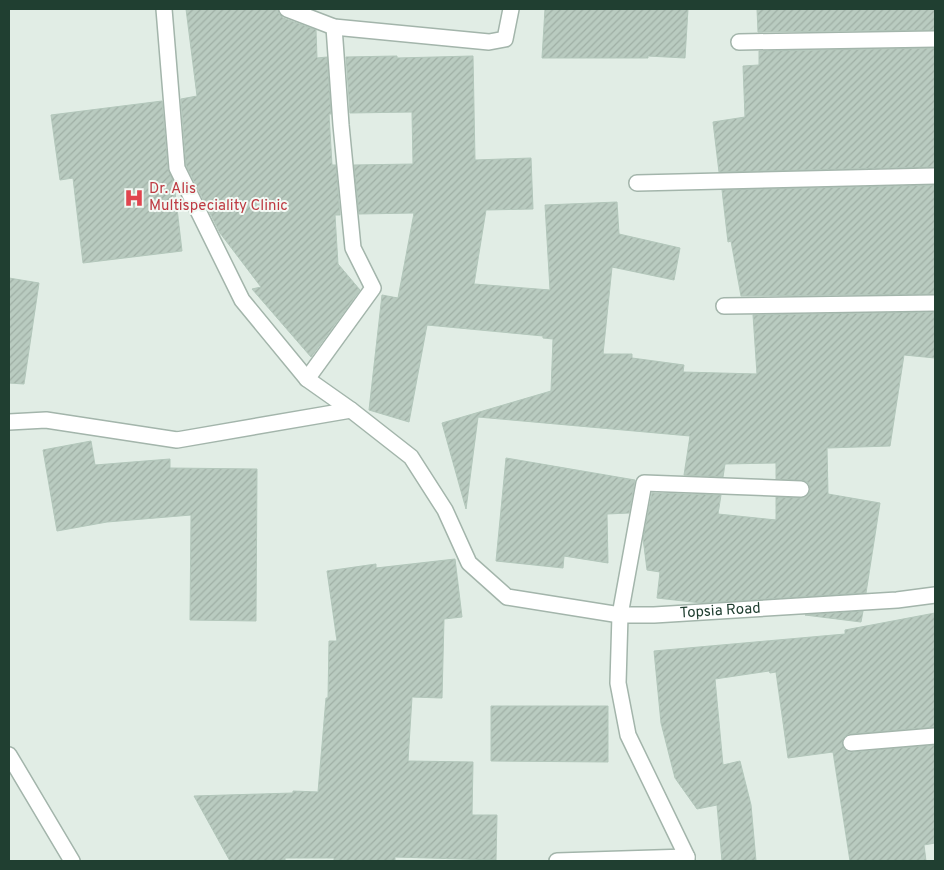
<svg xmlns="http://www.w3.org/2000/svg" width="944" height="870" font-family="Overpass,sans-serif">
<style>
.building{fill:url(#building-hatch);stroke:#b3c7bb}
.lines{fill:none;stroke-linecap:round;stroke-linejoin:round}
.minor-casing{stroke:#a3b5ab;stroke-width:18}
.tertiary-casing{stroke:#a3b5ab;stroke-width:18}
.minor{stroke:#fff;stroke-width:15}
.tertiary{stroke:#fff;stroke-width:15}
.labels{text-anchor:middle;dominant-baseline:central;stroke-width:4;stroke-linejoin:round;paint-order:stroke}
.health-label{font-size:15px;fill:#be3a42;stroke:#f2f9f4;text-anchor:start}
.street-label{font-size:15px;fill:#203f31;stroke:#f2f9f4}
</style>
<defs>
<pattern id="building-hatch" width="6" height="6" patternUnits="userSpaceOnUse" patternTransform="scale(1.25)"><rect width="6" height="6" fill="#b9cbc0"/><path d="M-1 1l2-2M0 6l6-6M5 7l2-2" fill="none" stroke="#9fafa5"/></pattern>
</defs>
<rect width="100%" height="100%" fill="#e1ede5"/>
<!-- building -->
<g class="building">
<path d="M186,9H278L279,14L283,18L316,30L317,58L327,57L331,114H329L332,165H336L340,215H335L338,264L360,290L311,357L252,289L261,287L220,233L186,165L181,99L197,96Z"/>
<path d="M545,9H688L685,58L648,56V58H542Z"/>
<path d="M757,9H935V30L758,32Z"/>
<path d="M935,48V167L719,172L713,122L745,117L743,66L759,65V51Z"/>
<path d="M397,56V58L473,56L475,160L531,158L533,209L486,210L474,284L550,290L545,205L617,202L619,234L680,248L674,280L612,267L603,354H632V358L684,365L683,372L757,374L753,315L935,312V358L904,355L890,446L827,448L828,494L880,503L866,593L701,603L657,598L660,572L647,570L643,538L652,493L721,495L718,514L776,520V497L801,498L809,494L810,490L809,484L806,481L776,479V463L725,464L723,477L684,475L690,436L478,417L466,509L442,423L551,391L553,339L543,338V336L427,325L409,422L369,410L382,295L398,298L414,213L359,214L354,165L413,164L412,112L350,113L346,57Z"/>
<path d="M162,101L168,169L174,183L182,251L83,263L73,178L60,180L51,115Z"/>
<path d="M935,185V294L741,296L731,241L728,242L722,190Z"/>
<path d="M9,278L39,283L24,384L9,383Z"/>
<path d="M91,441L95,465L170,459V468L257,469L256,621L190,620L191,515L107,522L57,531L43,450Z"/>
<path d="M506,458L635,480L629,513L607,514L608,563L564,556L563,568L496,561Z"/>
<path d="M455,559L462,617L444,619L442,698L412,697L408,761L473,762L472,815H497L496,860L395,857V861H334V858H285V861H230L194,796L293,793V791L318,792L326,698H328L329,641H337L327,571L376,564V568Z"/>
<path d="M863,611L861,622L805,615Z"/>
<path d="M935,613V727L850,734L845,736L842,743L844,749L852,752L935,745V843L924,845L926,861H850L833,752L788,758L776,672L770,673L769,671L715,679L723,765L740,761L751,805L756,861H722L717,805L697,809L675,778L661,723L654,651L845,634V630Z"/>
<path d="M491,706H608V762L491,761Z"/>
</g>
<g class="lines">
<defs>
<g id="minor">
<path d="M287,9L334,27L489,42L505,39L511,9"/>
<path d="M739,42L935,39"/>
<path d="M637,183L935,176"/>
<path d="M724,306L935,303"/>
<path d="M307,379L373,288L353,248L341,125L334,27"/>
<path d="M9,422L46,420L177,440L351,410"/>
<path d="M620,615L644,483L801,489"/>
<path d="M851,743L935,736"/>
<path d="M9,755L72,861"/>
<path d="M557,861L687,857"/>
</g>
<g id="tertiary">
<path id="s1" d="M164,9L177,168L242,300L307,379L351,410L411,457L445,510L469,563L507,597L620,615H654L897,600L935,595"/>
<path d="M620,615L618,683L628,735L687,857V861"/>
</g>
</defs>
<!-- minor casing -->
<use href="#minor" class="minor-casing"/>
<!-- tertiary casing -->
<use href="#tertiary" class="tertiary-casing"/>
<!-- minor -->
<use href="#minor" class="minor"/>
<!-- tertiary -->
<use href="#tertiary" class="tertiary"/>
</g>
<!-- icons -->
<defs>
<symbol id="hospital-bare" viewBox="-9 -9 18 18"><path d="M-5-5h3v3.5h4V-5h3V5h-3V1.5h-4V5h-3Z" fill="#e0444e" stroke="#f2f9f4" stroke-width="2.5" paint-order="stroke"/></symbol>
</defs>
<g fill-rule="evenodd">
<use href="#hospital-bare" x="120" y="184" width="28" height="28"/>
</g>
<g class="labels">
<!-- health labels -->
<g class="health-label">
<text x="149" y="189">Dr. Alis<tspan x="149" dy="17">Multispeciality Clinic</tspan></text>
</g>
<!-- street labels -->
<g class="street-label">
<text stroke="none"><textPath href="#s1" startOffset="926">Topsia Road</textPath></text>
</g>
</g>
<!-- border -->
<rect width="944" height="870" fill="none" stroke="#203f31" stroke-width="20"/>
</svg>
